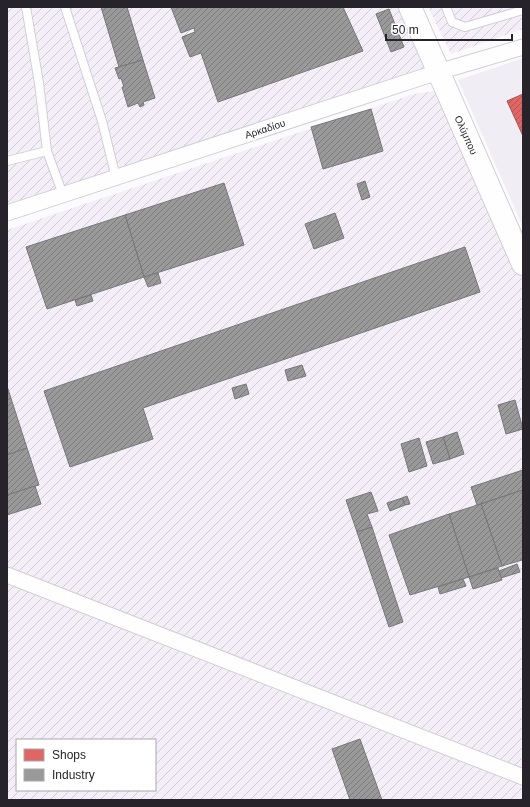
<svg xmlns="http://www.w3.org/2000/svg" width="530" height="807" font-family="Arial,sans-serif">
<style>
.built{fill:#f0edf5}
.industrial{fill:url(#industrial-furrows);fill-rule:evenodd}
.shops{fill:url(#shops-hatch);stroke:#a85254}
.industry{fill:url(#industry-hatch);stroke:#777678}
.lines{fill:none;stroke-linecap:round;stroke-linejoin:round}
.service-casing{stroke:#d1cfd5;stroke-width:10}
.minor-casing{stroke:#d1cfd5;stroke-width:17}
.secondary-casing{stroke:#d1cfd5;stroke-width:24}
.service{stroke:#fefeff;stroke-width:8}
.minor{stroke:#fefeff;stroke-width:15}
.secondary{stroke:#fefeff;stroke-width:22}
.labels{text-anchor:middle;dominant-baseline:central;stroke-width:4;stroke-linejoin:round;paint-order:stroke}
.street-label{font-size:10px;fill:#27232b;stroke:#fff}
</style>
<defs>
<pattern id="industrial-furrows" width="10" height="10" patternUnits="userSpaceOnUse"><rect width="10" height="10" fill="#f4eef8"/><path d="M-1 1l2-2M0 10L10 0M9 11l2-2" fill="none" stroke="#d1ccd5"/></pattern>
<pattern id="shops-hatch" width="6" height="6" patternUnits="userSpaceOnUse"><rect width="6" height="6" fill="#e06666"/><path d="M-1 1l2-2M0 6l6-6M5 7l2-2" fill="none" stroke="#b65454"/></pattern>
<pattern id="industry-hatch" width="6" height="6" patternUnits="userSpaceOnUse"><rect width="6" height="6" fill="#999"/><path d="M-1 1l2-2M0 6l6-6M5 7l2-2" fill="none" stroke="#7d7c7d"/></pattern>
</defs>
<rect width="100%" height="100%" fill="#fbfafd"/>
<!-- built -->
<path class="built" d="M523,58V227L458,80Z"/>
<!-- industrial -->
<g class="industrial">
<path d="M7,7H402L428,65L424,71L7,209Z"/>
<path d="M428,7H523V29L451,54Z"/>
<path d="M435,91L441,94L523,277V800H7V230L414,94ZM17,740H155V790H17Z"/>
</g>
<!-- shops -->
<path class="shops" d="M523,94V136L507,101Z"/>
<!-- industry -->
<g class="industry">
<path d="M101,7H127L143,60L119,67Z"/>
<path d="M171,7H343L363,51L218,102L201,53L190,57L182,37L195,32L194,28L181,33Z"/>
<path d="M389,9L404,47L391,52L376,14Z"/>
<path d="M143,60L155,98L143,102L144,105L140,107L138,103L128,107L122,87H124L121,78L119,79L115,68Z"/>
<path d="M371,109L383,151L323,169L311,127Z"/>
<path d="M365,181L370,197L362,200L357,184Z"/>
<path d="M224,183L244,245L144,277L125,215Z"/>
<path d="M335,213L344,238L314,249L305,224Z"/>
<path d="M125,215L144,277L47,309L26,247Z"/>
<path d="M465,247L480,292L143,408L153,439L70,467L44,391Z"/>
<path d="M158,273L161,283L148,287L144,277Z"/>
<path d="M91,295L93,301L77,306L75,300Z"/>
<path d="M302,365L306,376L288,381L285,370Z"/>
<path d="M246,384L249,394L235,399L232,388Z"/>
<path d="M7,386L27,448L7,455Z"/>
<path d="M515,400L523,429L506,434L498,405Z"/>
<path d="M457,432L464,454L450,459L443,437Z"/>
<path d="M443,437L450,459L433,464L426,442Z"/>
<path d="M419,438L427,466L409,472L401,444Z"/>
<path d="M27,448L39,485L7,495V455Z"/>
<path d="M523,470V490L477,505L471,487Z"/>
<path d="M35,486L41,504L7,515V495Z"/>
<path d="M523,490V562L522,560L502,566L481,504Z"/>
<path d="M371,492L378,511L367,514L372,527L357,532L346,500Z"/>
<path d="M407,496L410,504L405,505L402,498Z"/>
<path d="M402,498L405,505L390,511L387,503Z"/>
<path d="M481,504L502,566L469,577L449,514Z"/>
<path d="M449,514L469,577L410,595L389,535Z"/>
<path d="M372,527L403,622L389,627L357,532Z"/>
<path d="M517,564L520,572L501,578L499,571Z"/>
<path d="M498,568L502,580L473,589L469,577Z"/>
<path d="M463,579L466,586L440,594L438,587Z"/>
<path d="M360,739L382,800H350L332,749Z"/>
</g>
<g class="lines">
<defs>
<g id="service">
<path d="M26,7L39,83L47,151L63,195"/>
<path d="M65,7L102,121L116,178"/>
<path d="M446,7L452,22L465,27L523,10"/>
<path d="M7,161L47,151"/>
</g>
<g id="minor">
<path d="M7,213L438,72L523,47"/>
<path d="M7,575L523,777"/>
</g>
<path id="secondary" d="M410,7L523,264"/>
</defs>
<!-- service casing -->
<use href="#service" class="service-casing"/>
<!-- minor casing -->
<use href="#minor" class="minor-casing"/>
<!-- secondary casing -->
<use href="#secondary" class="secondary-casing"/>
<!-- service -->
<use href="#service" class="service"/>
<!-- minor -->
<use href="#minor" class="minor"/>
<!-- secondary -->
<use href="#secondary" class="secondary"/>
</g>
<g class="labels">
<!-- street labels -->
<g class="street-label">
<text transform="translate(265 129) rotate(-18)">Αρκαδίου</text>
<text transform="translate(466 135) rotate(66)">Ολύμπου</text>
</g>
</g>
<!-- border -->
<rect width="530" height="807" fill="none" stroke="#27232b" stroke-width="16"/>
<!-- legend -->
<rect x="16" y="739" width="140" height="52" fill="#ffffff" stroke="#a9a7aa"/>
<rect x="24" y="749" width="20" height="12" fill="#e06666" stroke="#a9a7aa"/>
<text x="52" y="759" font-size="12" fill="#27232b">Shops</text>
<rect x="24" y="769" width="20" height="12" fill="#999999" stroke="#a9a7aa"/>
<text x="52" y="779" font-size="12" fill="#27232b">Industry</text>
<!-- scale -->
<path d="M386 34v6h126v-6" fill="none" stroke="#27232b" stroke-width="2"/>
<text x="392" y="34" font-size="12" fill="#27232b" stroke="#ffffff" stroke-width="3" paint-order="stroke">50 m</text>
</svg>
